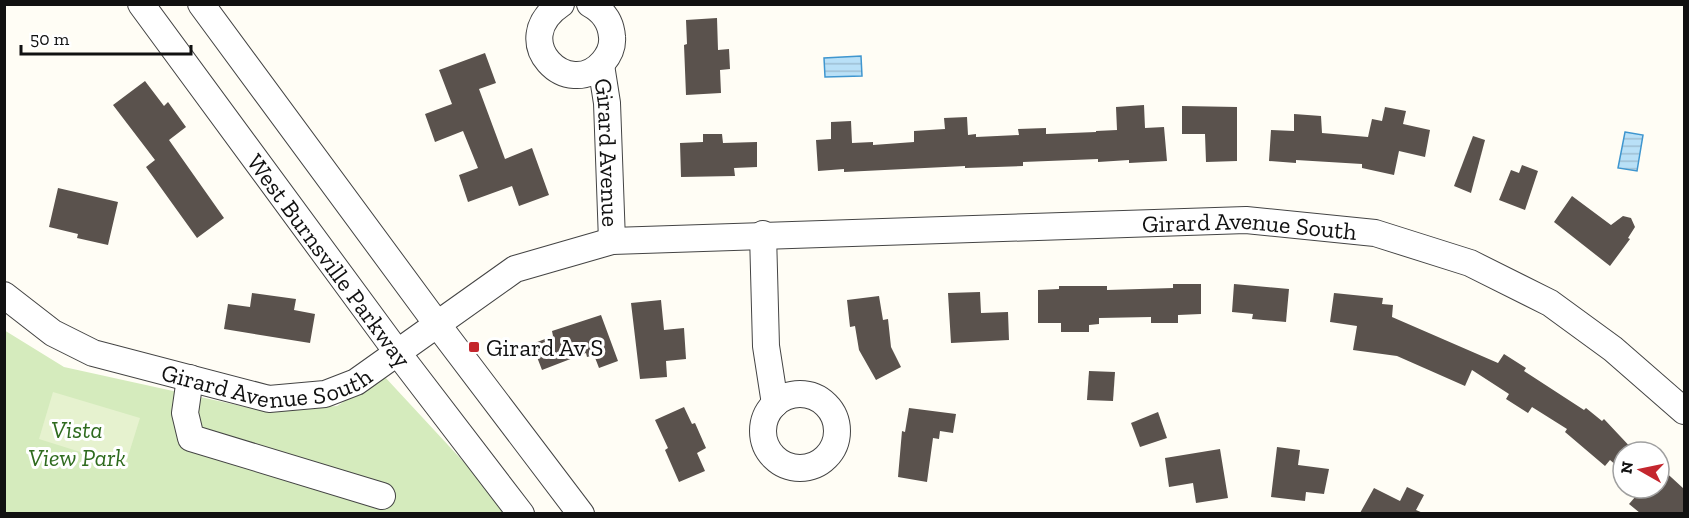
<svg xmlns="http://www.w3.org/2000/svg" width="1689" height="518" font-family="'Zilla Slab',serif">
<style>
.grass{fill:#d5ebbd}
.pitch{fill:#e6f2cf}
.water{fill:url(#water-rules);stroke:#3f96cf;stroke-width:1.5}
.building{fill:#5a524d}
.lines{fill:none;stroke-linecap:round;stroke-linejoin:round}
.minor-casing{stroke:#444;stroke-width:28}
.minor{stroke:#fff;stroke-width:26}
.poi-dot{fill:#c4262e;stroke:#fff;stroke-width:2}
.labels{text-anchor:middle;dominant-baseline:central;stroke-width:6;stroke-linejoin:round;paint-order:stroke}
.street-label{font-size:24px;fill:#111;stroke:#fff}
.poi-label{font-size:24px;fill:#111;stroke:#fff;text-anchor:start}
.park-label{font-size:24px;font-style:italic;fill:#2f6b1f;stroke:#fff}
</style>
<defs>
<pattern id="water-rules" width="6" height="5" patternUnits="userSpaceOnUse" patternTransform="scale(1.5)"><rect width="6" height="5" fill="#b9e0f7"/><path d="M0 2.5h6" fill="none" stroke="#9ebfd3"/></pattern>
</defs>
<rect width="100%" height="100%" fill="#fffdf5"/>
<!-- grass -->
<path class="grass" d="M4,330L64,367L264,411L337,406L384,376L511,513H5Z"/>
<!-- pitch -->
<path class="pitch" d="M53,392L140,418L125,466L39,439Z"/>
<!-- water -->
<g class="water">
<path d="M861,56L862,76L825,77L824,58Z"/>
<path d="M1625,132L1643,135L1637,171L1618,168Z"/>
</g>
<!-- building -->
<g class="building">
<path d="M717,18L718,50L729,49L730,69L720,70L721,93L686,95L684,45L687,44L686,20Z"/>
<path d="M485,53L496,83L479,89L505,159L532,148L549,195L519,206L512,186L468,202L459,175L478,168L463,131L435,142L425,114L452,104L439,70Z"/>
<path d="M145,81L164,106L168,102L186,127L169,140L224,218L197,238L146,167L155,160L113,105Z"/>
<path d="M1144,105L1145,128L1164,127L1167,161L1129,163V160L1098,162V159L1023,162V166L996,167L965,168V166L844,172V169L818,171L816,140L831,139V122L851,121L852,143L873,142V145L914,142V131L945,129L944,118L967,117L968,135L976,134V137L1019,135L1018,129L1046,128V134L1096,132V131L1117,130L1116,107Z"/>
<path d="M1182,106L1237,107V161L1206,162L1205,134H1182Z"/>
<path d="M1385,107L1406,111L1403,124L1430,130L1425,157L1399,151L1394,175L1362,168V164L1296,160V163L1269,161L1271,130L1294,131V114L1321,116L1322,133L1368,137L1372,119L1382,121Z"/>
<path d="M703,134H722L723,143L757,142V167L734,168L735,176L681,177L680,143L703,142Z"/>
<path d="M1473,136L1485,140L1471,193L1454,186Z"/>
<path d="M1522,165L1538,171L1525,210L1499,200L1511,170L1519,173Z"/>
<path d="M58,188L118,202L108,245L77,238L78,234L49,227Z"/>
<path d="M1572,196L1611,225L1623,216L1631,218L1635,227L1628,238L1630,239L1610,266L1554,222Z"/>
<path d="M1173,284H1201V314L1178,315V323H1151V317L1099,318V324L1089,325V332H1061V323H1038V290L1059,289V286H1107V290L1173,288Z"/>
<path d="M1234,284L1289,289L1286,322L1252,319L1253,314L1232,312Z"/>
<path d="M980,292L981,313L1008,312L1009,340L951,343L948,293Z"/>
<path d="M252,293L296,299L294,310L315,314L310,343L224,329L228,304L250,307Z"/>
<path d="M1334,293L1383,298L1382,304L1393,305L1392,317L1498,363L1504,354L1526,368L1524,371L1584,410L1586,408L1602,421L1604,419L1635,452H1623V471L1610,460L1605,466L1565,432L1567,429L1532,407L1528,413L1506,399L1509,394L1472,370L1465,386L1397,356L1353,350L1357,326L1330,322Z"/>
<path d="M879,296L883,320L888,319L891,347L901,367L876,380L859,350L855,326L850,327L847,300Z"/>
<path d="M661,300L664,330L684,328L686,359L666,361L667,377L640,379L631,303Z"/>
<path d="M601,315L618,361L599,368L594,355L587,357L586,353L542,370L532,344L553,336L552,331Z"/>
<path d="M1089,371L1115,372L1113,401L1087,400Z"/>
<path d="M684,407L692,424L695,423L706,448L697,453L705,471L679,482L665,450L668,448L655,420Z"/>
<path d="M909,408L956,414L953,433L940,431L939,439L933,438L927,482L898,477L902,431L905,432Z"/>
<path d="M1158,412L1167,438L1140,447L1131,423Z"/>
<path d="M1277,447L1300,450L1298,465L1329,469L1324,494L1306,492L1305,501L1271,497Z"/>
<path d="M1220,449L1228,498L1196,503L1193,483L1169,487L1165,458Z"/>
<path d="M1659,466L1684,489V513H1640L1629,504L1643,488H1659Z"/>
<path d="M1407,487L1424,495L1416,510L1423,513H1360L1374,488L1400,501Z"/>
</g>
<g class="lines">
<defs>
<g id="minor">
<path id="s1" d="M141,4L397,352L521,514"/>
<path d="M201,4L437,324L581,514"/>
<path d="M561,4C506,41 569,102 603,62C609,55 613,47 612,37C611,22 603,11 590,4"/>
<path id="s2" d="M601,65L607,103L612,241"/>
<path d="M763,234L766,346L775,404"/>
<path id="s3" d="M4,295L53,333L93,353L269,399L325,394L356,382L515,269L612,241L1246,220L1375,233L1470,263L1550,303L1613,349L1684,411"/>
<path d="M190,378L185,413L191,438L382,496"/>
<circle cx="800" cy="431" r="37"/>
</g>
</defs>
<!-- minor casing -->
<use href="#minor" class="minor-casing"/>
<!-- minor -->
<use href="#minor" class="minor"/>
</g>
<!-- markers -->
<rect class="poi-dot" x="468" y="341" width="12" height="12" rx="3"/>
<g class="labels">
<!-- street labels -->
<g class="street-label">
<text stroke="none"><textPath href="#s2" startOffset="88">Girard Avenue</textPath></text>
<text stroke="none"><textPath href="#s3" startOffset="1312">Girard Avenue South</textPath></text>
<text stroke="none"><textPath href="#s1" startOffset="318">West Burnsville Parkway</textPath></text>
<text stroke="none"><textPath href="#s3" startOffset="286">Girard Avenue South</textPath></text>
</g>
<!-- poi labels -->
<g class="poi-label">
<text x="486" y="347">Girard Av S</text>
</g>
<!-- park labels -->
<g class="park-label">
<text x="77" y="429">Vista<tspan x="77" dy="28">View Park</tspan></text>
</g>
</g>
<!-- border -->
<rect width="1689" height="518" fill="none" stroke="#111111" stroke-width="12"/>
<!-- north arrow -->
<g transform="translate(1641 470) rotate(279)"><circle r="28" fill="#ffffff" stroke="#a0a0a0" stroke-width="1.5"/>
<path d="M0-4.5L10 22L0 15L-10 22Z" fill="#c4262e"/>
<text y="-9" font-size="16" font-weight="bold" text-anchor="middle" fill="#111111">N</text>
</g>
<!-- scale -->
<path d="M21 45v9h170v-9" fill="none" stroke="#111111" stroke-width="3"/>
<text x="30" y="45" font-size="18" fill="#111111" stroke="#ffffff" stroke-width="4.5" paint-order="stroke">50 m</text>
</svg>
